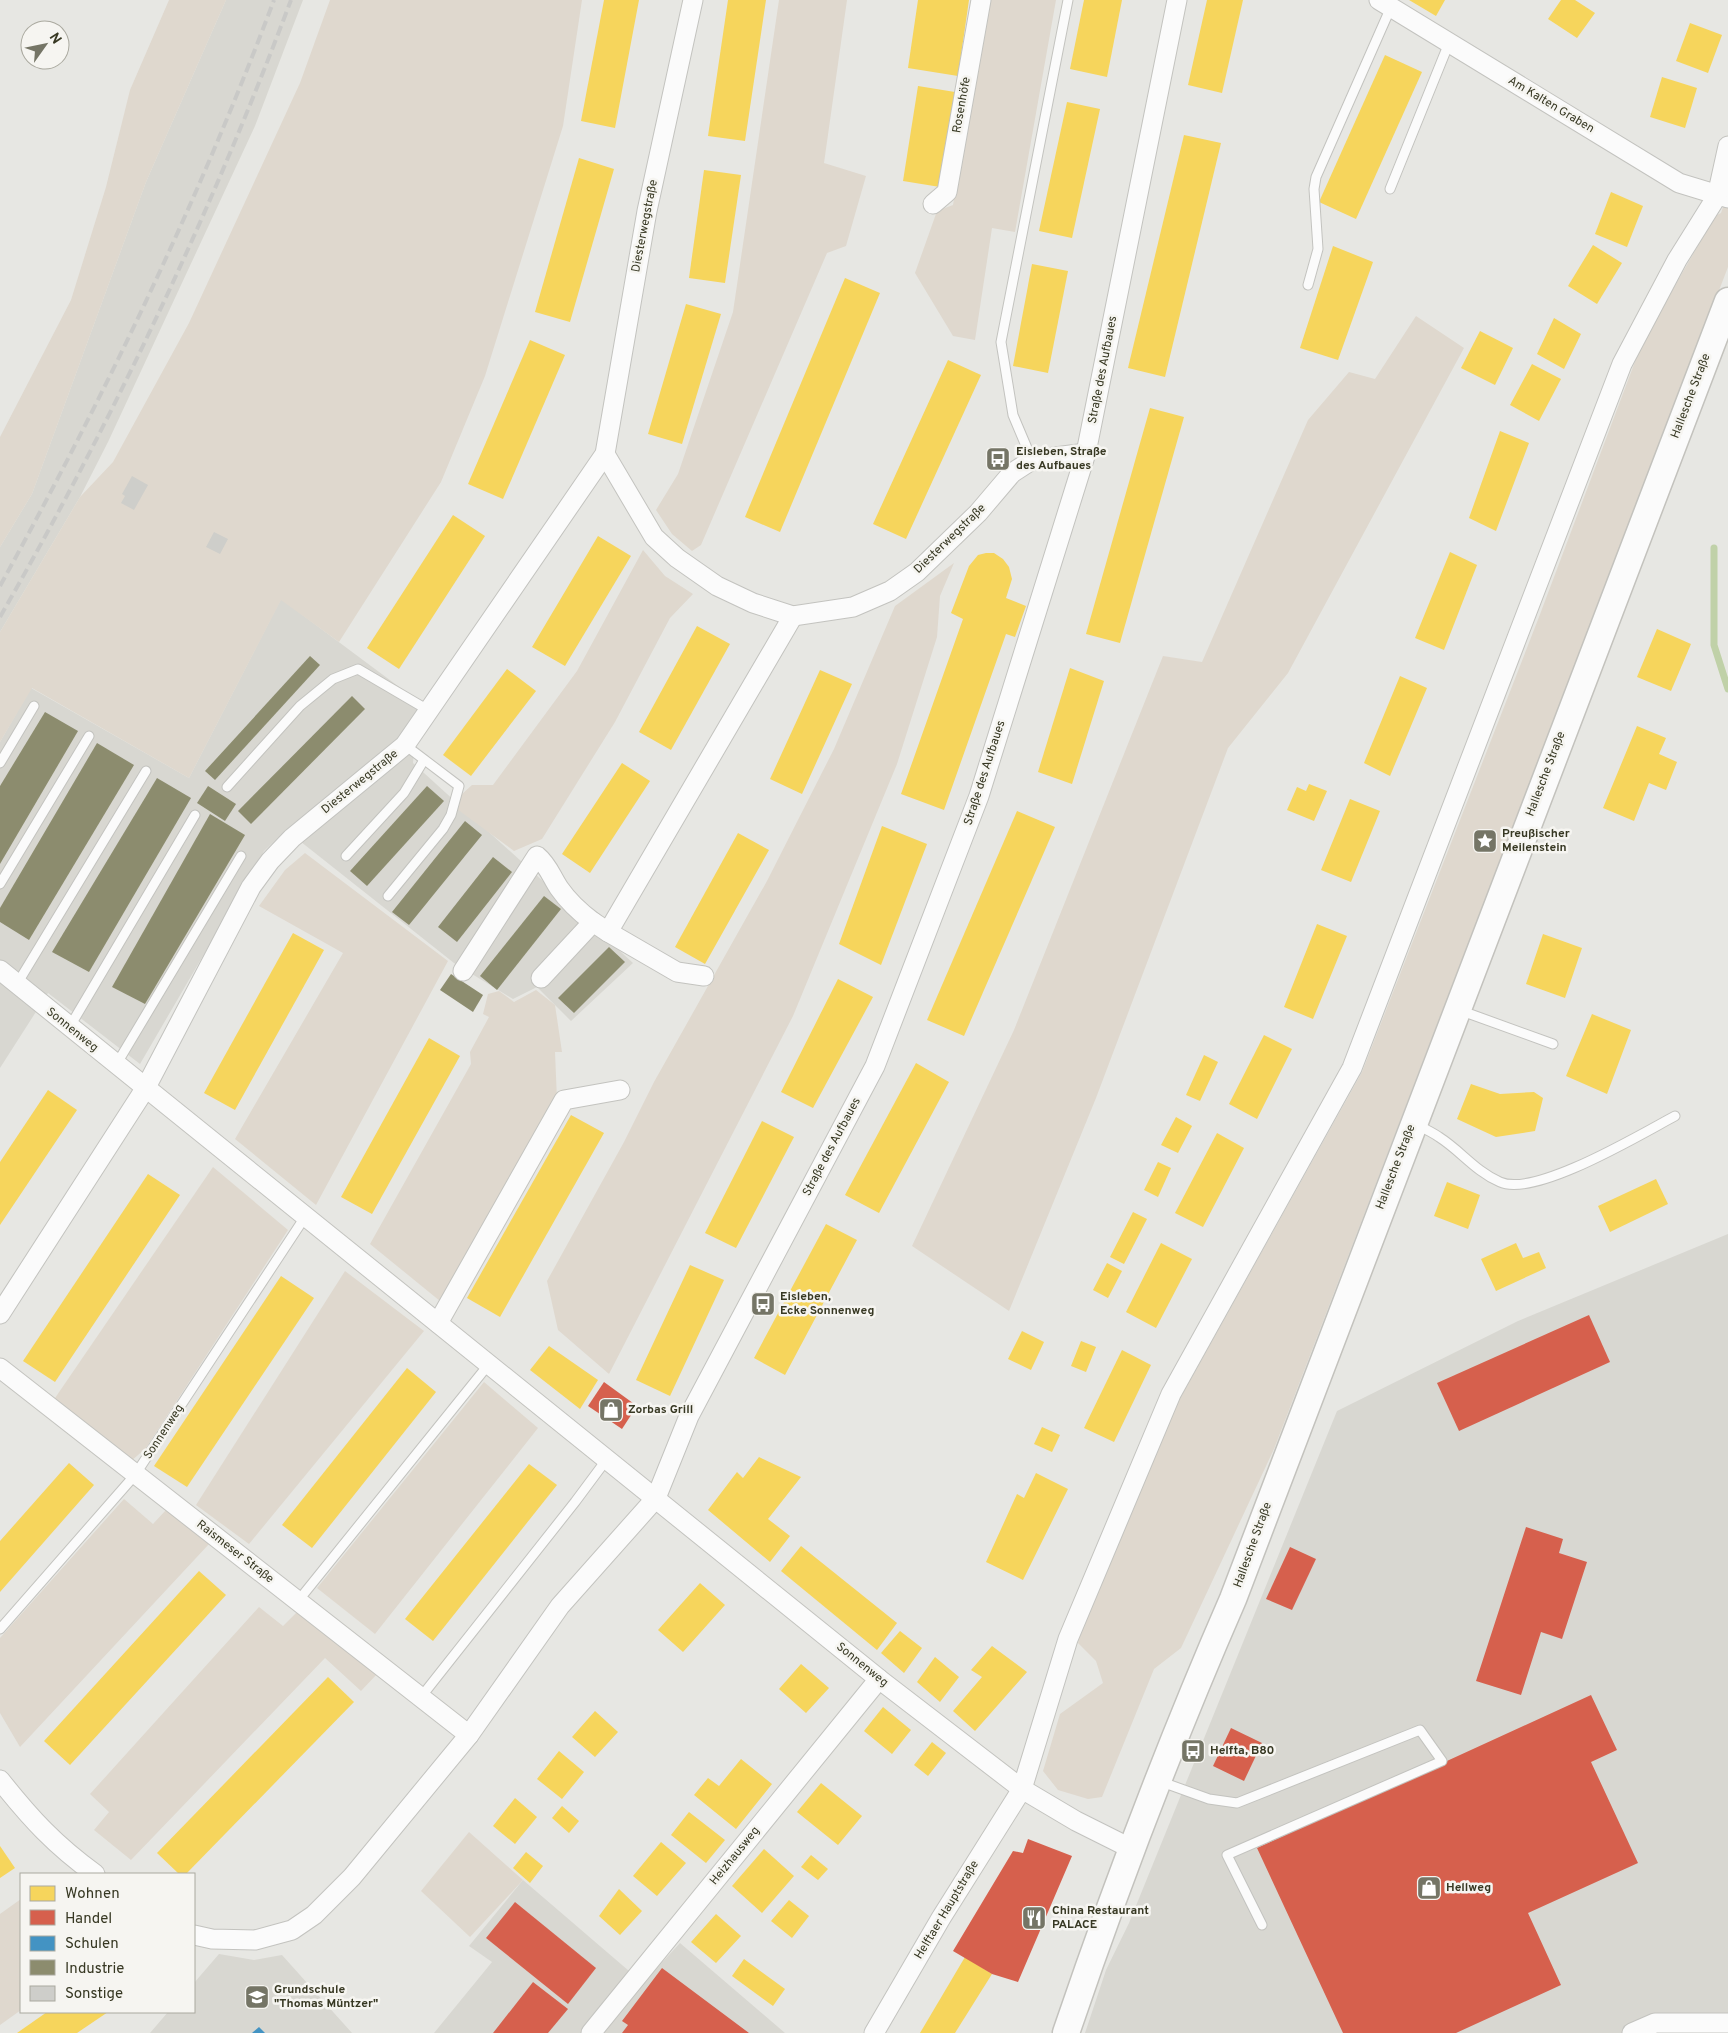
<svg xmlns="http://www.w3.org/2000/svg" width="1728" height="2033" font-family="Overpass,sans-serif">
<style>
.built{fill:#d8d7d1}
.green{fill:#dfd8ce}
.homes{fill:#f6d55c}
.shops{fill:#d6604d}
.schools{fill:#4393c3}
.industry{fill:#8c8c6e}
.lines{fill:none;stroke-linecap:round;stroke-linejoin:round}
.stream{stroke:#c0d1a8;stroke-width:7}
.building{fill:#cececa}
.lane-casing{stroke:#c3c3bf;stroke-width:11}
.street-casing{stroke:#c3c3bf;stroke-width:21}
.secondary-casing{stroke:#c3c2bd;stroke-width:29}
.lane{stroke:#fbfbfb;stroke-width:9}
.street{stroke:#fbfbfb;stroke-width:19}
.secondary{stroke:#fbfbfb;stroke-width:26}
.rail{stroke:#c9c9c7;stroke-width:4;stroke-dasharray:10 5;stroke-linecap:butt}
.labels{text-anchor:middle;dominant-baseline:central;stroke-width:5;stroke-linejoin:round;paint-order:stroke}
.street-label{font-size:12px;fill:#373823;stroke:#f6f5f1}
.poi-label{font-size:12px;font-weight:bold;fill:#373823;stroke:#f6f5f1;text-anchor:start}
</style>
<rect width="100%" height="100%" fill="#e7e7e3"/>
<!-- built -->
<g class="built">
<path d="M226,0H303L255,126L108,442L80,497L0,632V547L32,494L146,182Z"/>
<path d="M281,599L418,701L413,763L633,963L571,1021L537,987L513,999L454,963L286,830L264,851L140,1064L48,993L0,1068V742L31,688L189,778Z"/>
<path d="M1728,1234V2033H1085L1106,1970L1129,1923L1337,1411L1518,1321Z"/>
<path d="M523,1880L643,1983L680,1943L785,2033H434L492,1962L469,1946Z"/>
<path d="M219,1954L254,1960L282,1955L352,2033H150L168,2012H194V1983Z"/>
</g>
<!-- green -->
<g class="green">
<path d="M169,0H226L146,182L32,494L0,547V437L71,300L106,187L130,90Z"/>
<path d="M330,0H582L563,126L485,376L441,482L339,642L281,600L189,778L32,688L0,742V632L80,497L113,462L189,323L300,83Z"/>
<path d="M779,0H847L824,163L866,176L846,246L827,253L701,545L692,551L672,534L656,510L678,474L733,312Z"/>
<path d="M990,0H1056L1015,232L992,228L975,340L953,336L915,273L937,211L953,205Z"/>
<path d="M1728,192V267L1274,1449L1181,1648L1154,1669L1102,1797L1088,1799L1058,1790L1043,1771L1060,1714L1103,1683L1096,1661L1078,1643L1085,1612L1163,1429L1362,1072L1539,617L1642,343L1715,216L1721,213Z"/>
<path d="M1416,316L1464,348L1288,673L1228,748L1096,1098L1009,1311L912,1246L1014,1030L1163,656L1202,662L1308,420L1349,372L1375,379Z"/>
<path d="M643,550L665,576L693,594L670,618L615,722L542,839L514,851L457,809L462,794L472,785H493L577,671Z"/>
<path d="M954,563L940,596L937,637L897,764L793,1016L609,1374L558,1330L547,1281L624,1142L654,1082L767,881L834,749L895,606Z"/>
<path d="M305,853L448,961L316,1205L235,1139L343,953L259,906L285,870Z"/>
<path d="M536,990L555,1005L562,1052H555L557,1100L440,1301L370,1244L471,1064L470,1052L489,1017L483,1014L488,994L499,991L514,1002Z"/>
<path d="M213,1167L288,1230L146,1448L130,1462L53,1401Z"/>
<path d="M345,1271L424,1331L249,1544L196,1505Z"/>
<path d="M484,1382L538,1428L375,1634L317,1588Z"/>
<path d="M124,1499L153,1524L166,1510L209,1544L20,1747L0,1713V1638Z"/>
<path d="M259,1607L283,1626L298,1611L378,1673L361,1691L325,1658L131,1860L94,1830L109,1812L90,1794Z"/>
<path d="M469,1832L523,1880L470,1937L421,1891Z"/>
<path d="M21,1899V2010L0,2025V1914Z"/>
</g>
<!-- homes -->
<g class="homes">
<path d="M604,0H639L615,128L581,121Z"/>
<path d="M728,0H766L745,141L708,136Z"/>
<path d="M918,0H969L958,76L908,68Z"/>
<path d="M1084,0H1122L1107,77L1070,69Z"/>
<path d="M1207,0H1243L1222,93L1188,85Z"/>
<path d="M1409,0H1445L1436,16Z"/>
<path d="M1561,0H1575L1595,13L1577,38L1548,19Z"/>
<path d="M1690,23L1722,35L1708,73L1676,61Z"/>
<path d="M1385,55L1422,72L1356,219L1319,202Z"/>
<path d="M1662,77L1697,88L1685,128L1650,117Z"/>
<path d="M918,86L955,92L940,187L903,181Z"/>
<path d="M1067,102L1100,109L1072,238L1039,231Z"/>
<path d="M1184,135L1221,143L1165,377L1128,368Z"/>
<path d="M579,158L614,169L570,322L535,312Z"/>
<path d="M704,170L741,175L725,283L689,278Z"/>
<path d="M1611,192L1643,206L1627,247L1595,234Z"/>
<path d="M1593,245L1622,263L1597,304L1568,286Z"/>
<path d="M1333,246L1373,262L1338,360L1300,348Z"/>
<path d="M1032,264L1068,271L1048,373L1013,366Z"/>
<path d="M845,278L880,293L780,532L745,517Z"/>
<path d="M686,304L721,314L682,444L648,434Z"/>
<path d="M1554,318L1581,334L1564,369L1537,354Z"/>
<path d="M1480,331L1513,348L1495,385L1461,368Z"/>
<path d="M530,340L565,355L503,499L468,484Z"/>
<path d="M948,360L981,375L906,539L873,524Z"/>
<path d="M1532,364L1561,379L1539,421L1510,405Z"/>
<path d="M1150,408L1184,417L1120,643L1086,634Z"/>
<path d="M1500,431L1529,443L1496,531L1469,518Z"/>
<path d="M453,515L485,536L399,669L367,648Z"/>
<path d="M598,536L631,556L565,666L532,647Z"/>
<path d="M1450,552L1477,565L1444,650L1415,638Z"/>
<path d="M986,553H994L1003,559L1009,567L1012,579L1006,598L1026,606L1015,637L1006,634L944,810L901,794L963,619L951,613L969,566L978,555Z"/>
<path d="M697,626L730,644L671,750L639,732Z"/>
<path d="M1657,629L1691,644L1671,691L1637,677Z"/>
<path d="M1070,668L1104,681L1072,784L1038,772Z"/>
<path d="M507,669L536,691L471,776L443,755Z"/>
<path d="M820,670L852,684L802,794L770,779Z"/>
<path d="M1400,676L1427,688L1390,776L1364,763Z"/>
<path d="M1637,726L1666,738L1659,754L1677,762L1666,790L1649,783L1634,821L1603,808Z"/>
<path d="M622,763L650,781L590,873L562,854Z"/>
<path d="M1309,784L1327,791L1314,821L1287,810L1297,787L1306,791Z"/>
<path d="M1350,799L1380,811L1351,882L1321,870Z"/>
<path d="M1017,811L1055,827L964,1036L927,1020Z"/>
<path d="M882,826L927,844L881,965L839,944Z"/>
<path d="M738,833L769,850L705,964L675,947Z"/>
<path d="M1317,924L1347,936L1313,1019L1284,1007Z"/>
<path d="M293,933L324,950L235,1110L204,1093Z"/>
<path d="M1543,934L1582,948L1565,998L1526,984Z"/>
<path d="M838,979L873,997L813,1108L781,1092Z"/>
<path d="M1592,1014L1631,1030L1607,1094L1566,1076Z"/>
<path d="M1264,1035L1292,1049L1257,1119L1229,1104Z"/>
<path d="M429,1038L460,1056L372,1214L341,1197Z"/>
<path d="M1204,1055L1218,1062L1200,1101L1186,1095Z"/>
<path d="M916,1063L949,1082L879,1213L845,1195Z"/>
<path d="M1471,1084L1500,1094L1534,1092L1543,1098L1535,1131L1496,1137L1457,1119Z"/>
<path d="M48,1090L77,1110L0,1225V1162Z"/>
<path d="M571,1115L604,1133L500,1317L467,1298Z"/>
<path d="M1176,1117L1192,1126L1178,1153L1161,1145Z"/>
<path d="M762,1121L794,1137L736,1248L705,1233Z"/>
<path d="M1217,1133L1244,1148L1203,1227L1175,1213Z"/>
<path d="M1158,1162L1171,1168L1158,1197L1144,1190Z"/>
<path d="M148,1174L180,1195L55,1382L23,1361Z"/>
<path d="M1656,1179L1668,1204L1610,1232L1598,1206Z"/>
<path d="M1447,1182L1480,1195L1468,1229L1434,1216Z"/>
<path d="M1133,1212L1147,1219L1124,1264L1110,1257Z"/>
<path d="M826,1224L857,1240L785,1375L754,1358Z"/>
<path d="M1161,1243L1192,1259L1156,1328L1126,1312Z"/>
<path d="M1516,1243L1523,1258L1539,1252L1546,1268L1496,1291L1481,1259Z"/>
<path d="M1107,1263L1122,1271L1108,1298L1093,1290Z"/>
<path d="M690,1265L724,1280L670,1396L636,1380Z"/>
<path d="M281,1276L314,1298L187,1487L154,1466Z"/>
<path d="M1022,1331L1044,1342L1031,1370L1008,1359Z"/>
<path d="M1081,1341L1096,1347L1086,1372L1071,1366Z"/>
<path d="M549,1346L598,1380L580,1409L530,1370Z"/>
<path d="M1122,1350L1151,1365L1114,1442L1084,1428Z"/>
<path d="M407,1368L436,1392L312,1548L282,1525Z"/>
<path d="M1042,1427L1060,1435L1052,1452L1034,1444Z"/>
<path d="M759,1457L801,1477L768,1519L790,1536L770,1562L708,1510L737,1472L743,1478Z"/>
<path d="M69,1463L94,1485L0,1592V1541Z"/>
<path d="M529,1464L557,1485L433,1641L405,1619Z"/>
<path d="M1036,1473L1068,1489L1023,1580L986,1562L1017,1494L1024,1498Z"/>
<path d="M801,1546L897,1623L877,1650L781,1571Z"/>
<path d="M199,1571L226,1595L70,1765L44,1741Z"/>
<path d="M700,1583L725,1605L683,1652L658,1630Z"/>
<path d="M900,1631L922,1648L904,1673L881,1653Z"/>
<path d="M992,1646L1027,1672L975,1731L953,1711L982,1677L971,1670Z"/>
<path d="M935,1657L959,1677L940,1702L917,1682Z"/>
<path d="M801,1664L829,1688L806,1713L779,1689Z"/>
<path d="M328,1677L354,1702L186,1874H179L157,1853Z"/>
<path d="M883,1707L911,1730L892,1754L864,1731Z"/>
<path d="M595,1711L618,1732L595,1757L572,1737Z"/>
<path d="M932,1742L946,1753L928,1776L914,1765Z"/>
<path d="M559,1751L584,1772L562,1799L537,1779Z"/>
<path d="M741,1759L772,1784L736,1829L694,1795L708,1778L719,1786Z"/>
<path d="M821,1783L862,1816L838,1845L797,1812Z"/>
<path d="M515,1798L537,1817L515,1844L493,1826Z"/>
<path d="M562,1806L579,1821L569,1833L552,1818Z"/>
<path d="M689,1812L725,1840L706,1863L671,1835Z"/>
<path d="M661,1842L686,1863L657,1896L633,1876Z"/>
<path d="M0,1846L15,1868L0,1878Z"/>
<path d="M764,1849L794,1876L762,1913L732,1886Z"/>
<path d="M526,1852L543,1866L530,1883L513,1868Z"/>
<path d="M811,1855L828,1869L818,1880L801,1867Z"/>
<path d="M619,1889L642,1911L620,1935L599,1916Z"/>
<path d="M789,1900L809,1916L792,1938L771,1921Z"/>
<path d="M716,1914L741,1936L716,1963L691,1942Z"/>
<path d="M965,1957L992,1974L955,2033H920Z"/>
<path d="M744,1959L785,1989L773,2006L732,1976Z"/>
<path d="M47,2012H108L77,2033H17Z"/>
</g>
<!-- shops -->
<g class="shops">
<path d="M1589,1315L1610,1362L1459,1431L1437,1383Z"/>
<path d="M604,1382L637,1406L622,1429L588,1406Z"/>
<path d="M1526,1527L1563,1539L1559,1553L1587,1562L1562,1639L1541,1632L1521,1695L1476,1681Z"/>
<path d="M1290,1547L1316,1559L1292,1610L1266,1599Z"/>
<path d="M1591,1695L1617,1750L1591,1762L1638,1863L1528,1913L1561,1985L1456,2033H1343L1257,1848Z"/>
<path d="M1231,1728L1262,1743L1244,1781L1213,1766Z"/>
<path d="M1028,1839L1072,1856L1018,1982L992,1974L953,1951L1013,1851L1023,1853Z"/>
<path d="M515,1902L596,1968L568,2004L486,1938Z"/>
<path d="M662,1968L749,2033H622L628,2025L622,2021Z"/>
<path d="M533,1982L568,2009L548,2033H493Z"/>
</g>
<!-- schools -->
<path class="schools" d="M259,2027L265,2033H252Z"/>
<!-- industry -->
<g class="industry">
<path d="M310,656L320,665L215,780L205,771Z"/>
<path d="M352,696L365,709L251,824L238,811Z"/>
<path d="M45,712L78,731L0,864V786Z"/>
<path d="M97,743L134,765L29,940L0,922V908Z"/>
<path d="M157,778L191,798L89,972L52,952Z"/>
<path d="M208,786L236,804L225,821L197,803Z"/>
<path d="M427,786L444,801L367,886L350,871Z"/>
<path d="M210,814L245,835L145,1004L112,987Z"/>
<path d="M465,821L482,835L409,925L392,912Z"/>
<path d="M493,857L512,872L457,942L438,927Z"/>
<path d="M544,896L561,909L497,990L480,976Z"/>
<path d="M609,947L625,962L574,1013L558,998Z"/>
<path d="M451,974L483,995L473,1012L440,990Z"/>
</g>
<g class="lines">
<!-- stream -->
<path class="stream" d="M1714,548V645L1728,689"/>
</g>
<!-- building -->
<g class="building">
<path d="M132,476L148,485L134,510L121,503L125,496L122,494Z"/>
<path d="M214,532L228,539L220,554L206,547Z"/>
</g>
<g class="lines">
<defs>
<g id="lane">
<path d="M1390,189L1449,43"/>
<path d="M1308,285L1318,249L1314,189L1316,177L1391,7"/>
<path d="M1032,460L1013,415L1001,342L1068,0"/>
<path d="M0,763L34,706"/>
<path d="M227,787L300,706L333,679L358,669L428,710"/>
<path d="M346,856L404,793L424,760"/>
<path d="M0,884L89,736"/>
<path d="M388,896L443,829L451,815L459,786L405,745"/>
<path d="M17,984L146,771"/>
<path d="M1459,1010L1553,1044"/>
<path d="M69,1028L195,815"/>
<path d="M116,1065L241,856"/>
<path d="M1415,1124C1423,1128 1432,1132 1439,1137C1461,1151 1475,1171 1500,1182C1535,1198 1641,1134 1675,1116"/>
<path d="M298,1601L489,1364"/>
<path d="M0,1629L135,1475L305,1217"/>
<path d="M421,1697L575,1502L607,1459"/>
<path d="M1159,1781L1209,1799L1237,1803L1420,1730L1442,1761L1227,1855L1262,1925"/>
</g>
<g id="street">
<path d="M1379,0L1679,183L1728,198"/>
<path d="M933,204L947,192L981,0"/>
<path d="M605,454L654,537L677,558L717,586L753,603L793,616L853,607L890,591L917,572L978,513L1012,473L1032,460L1086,453"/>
<path d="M608,932L677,972L704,976"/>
<path d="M0,970L879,1679L1022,1789L1076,1821L1132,1849"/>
<path d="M463,971L537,856C548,865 551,876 559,888C568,901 581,913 593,922"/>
<path d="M541,978L593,922L608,932L793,616"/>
<path d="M0,1314L145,1089L251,887L270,861L292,838L405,745L605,454L647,211L693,0"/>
<path d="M438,1323L564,1100L620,1090"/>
<path d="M0,1368L469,1735"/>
<path d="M0,1780C31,1819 55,1845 95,1874"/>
<path d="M194,1935L212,1939L255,1940L292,1930L314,1915L352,1877L469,1735L560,1606L656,1498L689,1416L875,1066L979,796L1086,453L1177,0"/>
<path d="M591,2033L879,1679"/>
<path d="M874,2033L941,1918L1022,1789L1068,1639L1171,1394L1352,1068L1622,364L1677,260L1717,196L1728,146"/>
<path d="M1632,2033L1655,2023H1728"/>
</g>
<path id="secondary" d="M1066,2033C1116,1886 1171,1741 1233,1599L1728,301"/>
</defs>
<!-- lane casing -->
<use href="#lane" class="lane-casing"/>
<!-- street casing -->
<use href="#street" class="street-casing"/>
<!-- secondary casing -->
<use href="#secondary" class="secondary-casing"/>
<!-- lane -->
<use href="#lane" class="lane"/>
<!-- street -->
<use href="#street" class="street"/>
<!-- secondary -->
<use href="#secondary" class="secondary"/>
<!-- rail -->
<g class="rail">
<path d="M0,586C104,397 198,202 274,0"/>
<path d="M0,617C113,420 211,213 291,0"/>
</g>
</g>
<!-- icons -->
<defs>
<symbol id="bus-square" viewBox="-11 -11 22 22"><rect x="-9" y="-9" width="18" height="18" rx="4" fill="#757566" stroke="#f6f5f1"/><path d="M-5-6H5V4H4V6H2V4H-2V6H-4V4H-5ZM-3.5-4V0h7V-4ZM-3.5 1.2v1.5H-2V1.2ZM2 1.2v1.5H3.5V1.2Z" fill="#fff"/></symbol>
<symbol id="sight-square" viewBox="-11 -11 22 22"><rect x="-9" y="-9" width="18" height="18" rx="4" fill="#757566" stroke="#f6f5f1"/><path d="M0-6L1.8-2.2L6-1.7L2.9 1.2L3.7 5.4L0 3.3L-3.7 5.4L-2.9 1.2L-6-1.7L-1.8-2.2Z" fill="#fff"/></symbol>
<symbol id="shop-square" viewBox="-11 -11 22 22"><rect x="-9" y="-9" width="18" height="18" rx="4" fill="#757566" stroke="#f6f5f1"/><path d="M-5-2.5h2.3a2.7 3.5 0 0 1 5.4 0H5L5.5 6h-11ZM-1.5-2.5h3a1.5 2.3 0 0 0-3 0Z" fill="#fff"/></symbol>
<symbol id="restaurant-square" viewBox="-11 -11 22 22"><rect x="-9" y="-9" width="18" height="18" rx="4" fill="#757566" stroke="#f6f5f1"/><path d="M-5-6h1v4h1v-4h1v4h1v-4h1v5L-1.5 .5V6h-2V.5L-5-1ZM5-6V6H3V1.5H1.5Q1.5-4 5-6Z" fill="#fff"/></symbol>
<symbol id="school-square" viewBox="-11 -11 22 22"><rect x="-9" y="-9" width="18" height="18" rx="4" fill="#757566" stroke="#f6f5f1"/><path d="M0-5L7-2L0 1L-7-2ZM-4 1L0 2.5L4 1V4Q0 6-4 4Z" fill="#fff"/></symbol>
</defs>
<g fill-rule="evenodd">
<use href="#bus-square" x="984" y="445" width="28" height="28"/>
<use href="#sight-square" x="1471" y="827" width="28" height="28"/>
<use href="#bus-square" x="749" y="1290" width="28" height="28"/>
<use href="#shop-square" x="597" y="1396" width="28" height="28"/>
<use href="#bus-square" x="1179" y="1737" width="28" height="28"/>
<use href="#shop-square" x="1415" y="1874" width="28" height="28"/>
<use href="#restaurant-square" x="1020" y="1904" width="28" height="28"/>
<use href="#school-square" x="243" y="1983" width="28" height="28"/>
</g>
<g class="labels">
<!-- street labels -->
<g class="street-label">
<text transform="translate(962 105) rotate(-80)">Rosenhöfe</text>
<text transform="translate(1551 105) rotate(31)">Am Kalten Graben</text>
<text transform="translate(645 226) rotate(-79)">Diesterwegstraße</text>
<text transform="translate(1103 370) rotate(-79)">Straße des Aufbaues</text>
<text transform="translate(1691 396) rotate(-69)">Hallesche Straße</text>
<text transform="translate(950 539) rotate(-44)">Diesterwegstraße</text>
<text transform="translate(985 773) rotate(-72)">Straße des Aufbaues</text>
<text transform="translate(1546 774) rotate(-69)">Hallesche Straße</text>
<text transform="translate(360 782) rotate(-39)">Diesterwegstraße</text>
<text transform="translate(72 1030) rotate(39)">Sonnenweg</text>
<text transform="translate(832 1147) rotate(-62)">Straße des Aufbaues</text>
<text transform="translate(1396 1167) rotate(-69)">Hallesche Straße</text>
<text transform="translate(164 1432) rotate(-57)">Sonnenweg</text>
<text transform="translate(1253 1545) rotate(-70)">Hallesche Straße</text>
<text transform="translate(235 1552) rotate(38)">Raismeser Straße</text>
<text transform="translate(862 1665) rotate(39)">Sonnenweg</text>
<text transform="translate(735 1856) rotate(-51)">Heizhausweg</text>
<text transform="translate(947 1910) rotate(-59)">Helftaer Hauptstraße</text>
</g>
<!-- poi labels -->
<g class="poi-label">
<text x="1016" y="452">Eisleben, Straße<tspan x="1016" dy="14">des Aufbaues</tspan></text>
<text x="1502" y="834">Preußischer<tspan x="1502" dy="14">Meilenstein</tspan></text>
<text x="780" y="1297">Eisleben,<tspan x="780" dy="14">Ecke Sonnenweg</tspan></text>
<text x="628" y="1410">Zorbas Grill</text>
<text x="1210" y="1751">Helfta, B80</text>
<text x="1446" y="1888">Hellweg</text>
<text x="1052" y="1911">China Restaurant<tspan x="1052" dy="14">PALACE</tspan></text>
<text x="274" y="1990">Grundschule<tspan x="274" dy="14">"Thomas Müntzer"</tspan></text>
</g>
</g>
<!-- legend -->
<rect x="20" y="1873" width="175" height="140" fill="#f6f5f1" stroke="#aaa99f"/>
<rect x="30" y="1886" width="25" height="15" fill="#f6d55c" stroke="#aaa99f"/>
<text x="65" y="1898" font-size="15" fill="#373823">Wohnen</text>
<rect x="30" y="1910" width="25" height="15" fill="#d6604d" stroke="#aaa99f"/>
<text x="65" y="1923" font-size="15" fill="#373823">Handel</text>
<rect x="30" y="1936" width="25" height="15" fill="#4393c3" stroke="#aaa99f"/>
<text x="65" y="1948" font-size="15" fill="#373823">Schulen</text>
<rect x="30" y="1960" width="25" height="15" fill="#8c8c6e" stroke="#aaa99f"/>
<text x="65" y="1973" font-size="15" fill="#373823">Industrie</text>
<rect x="30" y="1986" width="25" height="15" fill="#cececa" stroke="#aaa99f"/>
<text x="65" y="1998" font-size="15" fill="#373823">Sonstige</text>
<!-- north arrow -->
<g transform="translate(45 45) rotate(57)"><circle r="24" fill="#f6f5f1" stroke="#aaa99f"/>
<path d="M0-4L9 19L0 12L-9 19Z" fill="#757566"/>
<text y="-8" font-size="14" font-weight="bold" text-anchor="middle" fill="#373823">N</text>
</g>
</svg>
